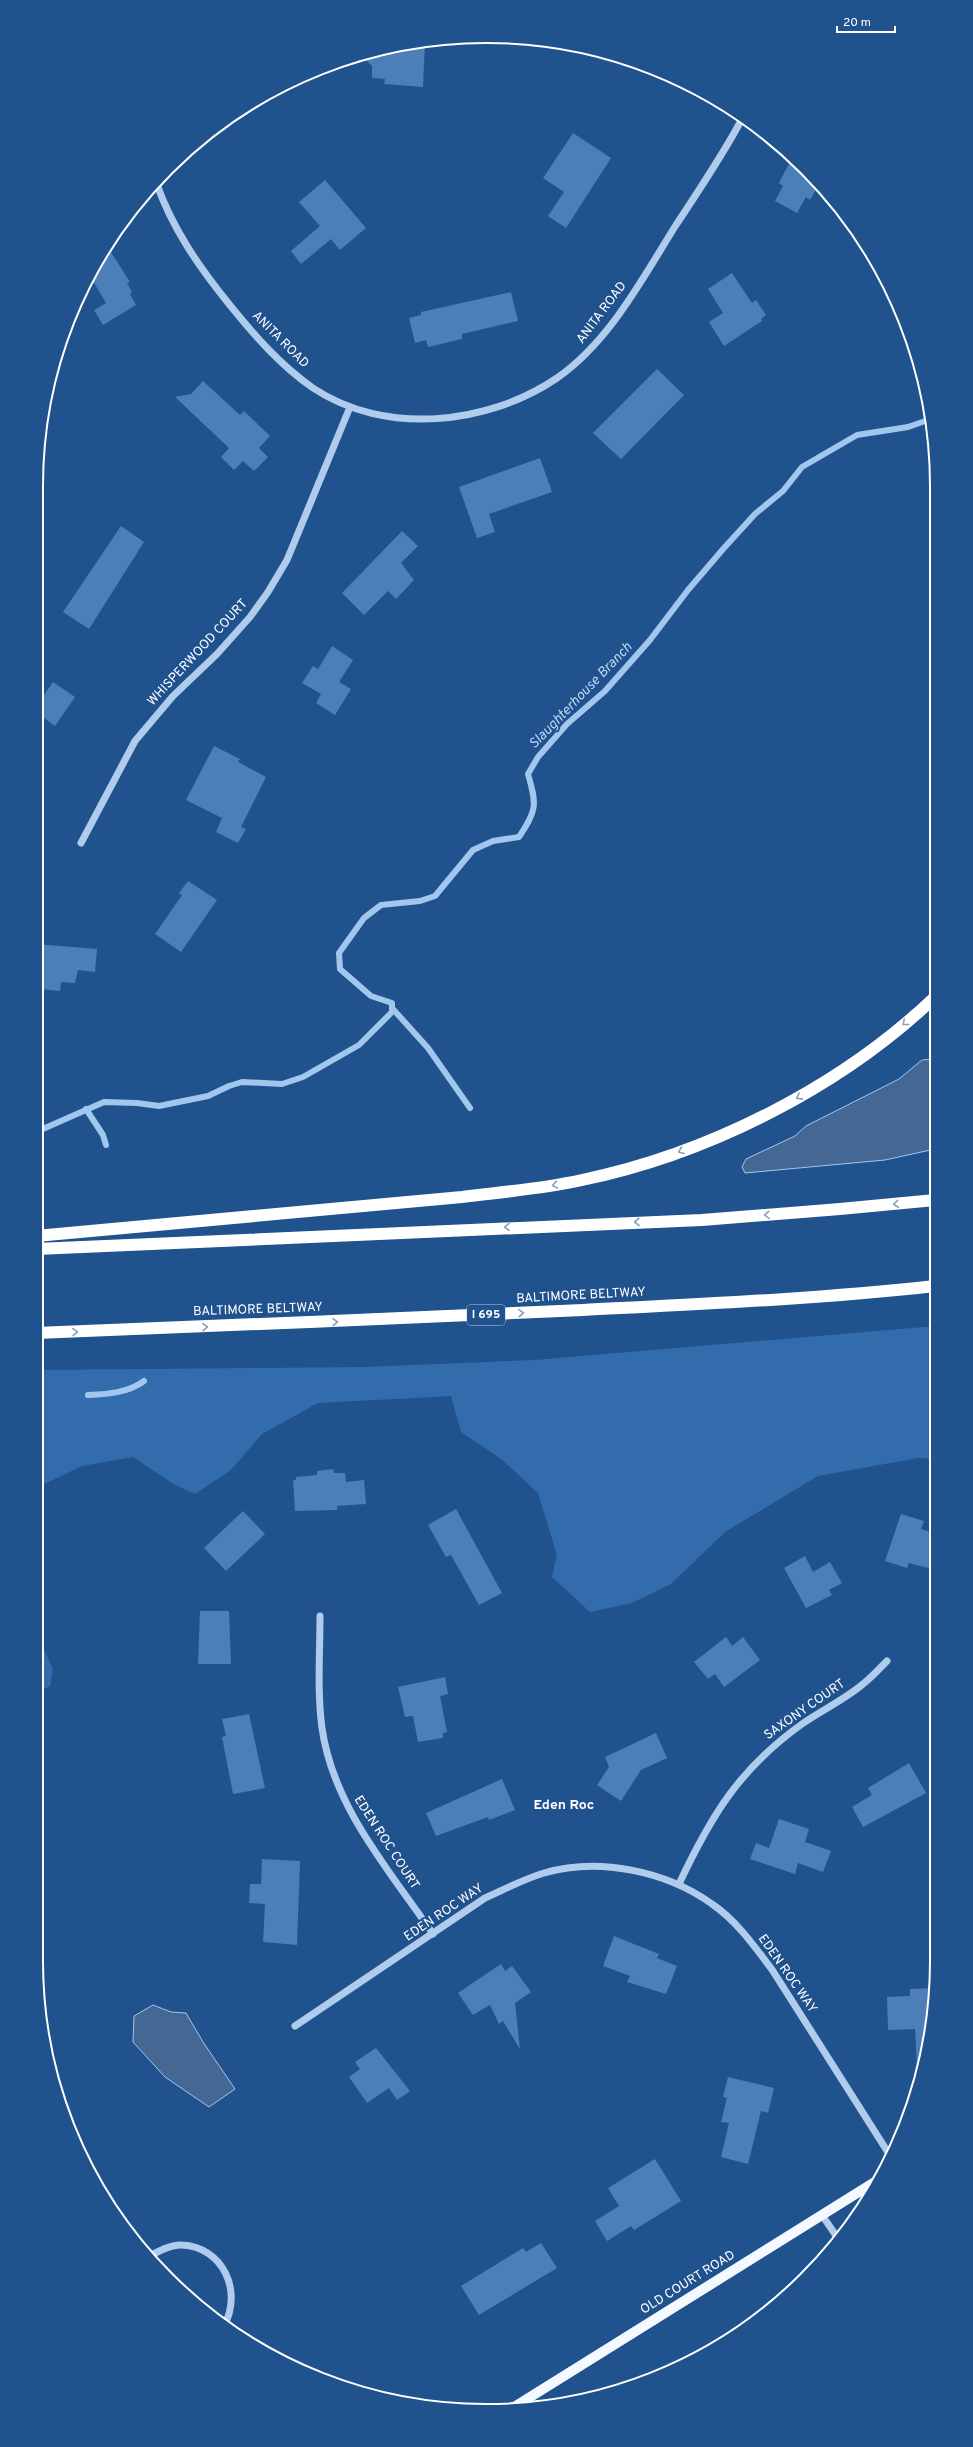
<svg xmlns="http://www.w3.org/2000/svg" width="973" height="2447" font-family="Overpass,sans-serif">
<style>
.green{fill:#336cac}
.water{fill:#446893;stroke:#a2c7ee}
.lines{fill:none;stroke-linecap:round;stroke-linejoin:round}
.stream{stroke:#a2c7ee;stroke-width:6}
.building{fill:#4c7eb8}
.minor{stroke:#afccec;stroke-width:7}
.major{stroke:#f4f9ff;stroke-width:10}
.highway{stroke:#fff;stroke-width:12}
.oneway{stroke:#84a0c1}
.labels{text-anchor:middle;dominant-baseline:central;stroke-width:4;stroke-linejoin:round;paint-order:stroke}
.shield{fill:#20528e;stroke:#bccbdd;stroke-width:1}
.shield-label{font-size:12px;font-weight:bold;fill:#fff}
.street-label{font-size:13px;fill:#fff;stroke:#20528e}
.water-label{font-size:14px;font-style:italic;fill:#bbd6f3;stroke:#20528e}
.neighbourhood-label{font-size:14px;font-weight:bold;fill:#fff;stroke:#20528e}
.rim{fill:none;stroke:#fff;stroke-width:2}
</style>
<rect width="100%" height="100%" fill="#20528e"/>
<!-- green -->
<g class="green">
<path d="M935,1326L936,1459L918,1458L818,1476L725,1532L671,1584L632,1603L590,1612L552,1577L557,1555L538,1493L500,1458L461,1432L451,1396L318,1403L262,1434L231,1470L195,1494L175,1485L133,1457L82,1466L36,1488V1370L365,1367L535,1360Z"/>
<path d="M36,1633L53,1669L50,1686L36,1693Z"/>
</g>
<!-- water -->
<g class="water">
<path d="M935,1059V1149L885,1160L745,1173L742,1167L746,1159L795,1136L806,1126L899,1079L922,1060Z"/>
<path d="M153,2005L171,2012L186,2013L203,2042L235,2089L209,2107L165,2077L133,2042L134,2016Z"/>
</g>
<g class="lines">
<!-- stream -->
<g class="stream">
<path d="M392,1008L428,1048L470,1108"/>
<path d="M86,1109L103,1135L106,1145"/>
<path d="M36,1132L104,1102L137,1103L159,1106L208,1096L229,1086L242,1082L282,1084L303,1077L359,1045L392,1012V1003L371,996L340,969L339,953L364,918L381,905L420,901L435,896L473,850L493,841L519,837C537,810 537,805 528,774L538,757L567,724L605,691L650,640L688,590L724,548L755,514L783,491L802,467L857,435L908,427L931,419"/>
<path d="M88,1395C107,1394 128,1393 144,1381"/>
</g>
</g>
<!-- building -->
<g class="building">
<path d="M425,42L423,87L384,84L385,79L372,78V66L367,61L375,51Z"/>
<path d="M573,133L611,158L566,228L548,216L564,192L543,178Z"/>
<path d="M791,160L819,184L810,200L806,197L797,213L775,201L783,186L779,183Z"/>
<path d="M325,180L366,228L340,250L331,239L301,264L291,251L320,226L299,202Z"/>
<path d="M107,246L130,282L127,283L132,292L130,294L136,305L103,325L94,310L106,303L90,276L96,261Z"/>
<path d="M732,273L752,303L756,300L766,315L761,319L762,321L724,346L709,322L723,313L708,289Z"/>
<path d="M511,292L518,321L462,334V339L428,347L426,340L415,343L409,318L421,315V312Z"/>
<path d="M657,369L684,395L621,459L593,433Z"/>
<path d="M203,381L240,415L244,411L270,436L259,448L268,457L254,471L243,461L234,470L221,457L229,448L175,397L191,394Z"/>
<path d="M540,458L552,492L489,514L495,532L477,538L459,487Z"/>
<path d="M121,526L144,542L89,629L63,612Z"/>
<path d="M402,531L418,546L401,563L414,580L396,599L388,591L364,615L342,593Z"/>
<path d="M332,646L353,660L339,682L351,689L335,715L316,703L321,694L302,683L313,666L318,669Z"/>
<path d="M53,682L75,697L55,726L36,712V707Z"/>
<path d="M214,746L240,759L238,762L266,777L241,827L246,829L238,843L216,832L222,818L186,800Z"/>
<path d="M188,881L217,900L181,952L155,934L182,895L179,893Z"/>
<path d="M36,944L97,949L95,972L78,970L75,983L61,982L60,991L40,989L41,980H36Z"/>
<path d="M333,1469L334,1473H345L346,1482L364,1480L366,1504L337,1506V1510L295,1511L293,1480H296V1477L317,1475V1471Z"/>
<path d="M456,1509L502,1593L479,1605L451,1555L446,1557L428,1525Z"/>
<path d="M243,1511L265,1534L226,1571L204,1548Z"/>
<path d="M901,1514L924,1521L921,1529L936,1534V1570L909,1563L907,1568L885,1561Z"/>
<path d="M805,1556L813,1572L830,1562L842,1583L829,1590L832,1595L806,1608L784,1568Z"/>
<path d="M200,1611H229L231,1664H198Z"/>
<path d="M726,1637L732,1646L743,1637L760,1660L724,1687L715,1674L708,1679L694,1662Z"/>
<path d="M445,1677L448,1694L440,1696L447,1732L443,1733V1738L418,1742L413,1716L405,1717L398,1687Z"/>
<path d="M249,1714L265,1788L233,1794L222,1737L226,1736L222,1719Z"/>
<path d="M656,1733L667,1758L641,1770L621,1801L597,1785L609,1767L605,1757Z"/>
<path d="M909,1763L926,1793L863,1827L852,1807L872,1795L868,1788Z"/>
<path d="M502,1779L515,1810L489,1820L488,1817L436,1836L426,1813Z"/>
<path d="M779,1819L809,1829L805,1842L831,1851L823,1872L798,1863L795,1874L750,1859L756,1843L769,1848Z"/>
<path d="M262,1859L300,1861L297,1945L263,1942L265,1904L249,1903L250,1884H261Z"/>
<path d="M614,1936L659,1954L657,1958L677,1966L666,1994L627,1982L630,1976L603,1966Z"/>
<path d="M501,1964L505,1971L512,1966L531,1992L515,2003L520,2049L503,2021L499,2024L490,2005L473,2015L458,1993Z"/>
<path d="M935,1988L933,2020L922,2069L917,2068L915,2029L888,2030L887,1997L910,1996V1989Z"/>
<path d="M376,2048L410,2091L397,2100L389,2088L367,2103L349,2077L360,2069L355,2062Z"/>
<path d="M728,2077L774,2088L768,2113L761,2111L748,2164L721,2157L729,2123L721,2122L727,2098L723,2097Z"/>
<path d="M655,2159L681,2201L634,2230L631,2226L607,2241L595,2221L619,2206L608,2188Z"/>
<path d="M541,2243L557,2268L479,2315L461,2286L523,2248L526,2252Z"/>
</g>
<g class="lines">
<!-- minor -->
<g class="minor">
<path d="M156,182C172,228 199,267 229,304C254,335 280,365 313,388C385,436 488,425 557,378C610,341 642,279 676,225C699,190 723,155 743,117"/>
<path d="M81,843L135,741L173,696L217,654L250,617L268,592L287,560L350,407"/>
<path d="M320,1616C320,1653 317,1691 322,1728C333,1807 390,1871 433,1934"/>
<path d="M679,1884C711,1816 739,1769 802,1724C822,1710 844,1700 863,1684C872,1677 879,1669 887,1661"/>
<path d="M295,2026L485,1898C505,1889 524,1879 544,1873C599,1857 666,1871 712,1904C737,1921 755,1947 773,1971L891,2157"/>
<path d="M822,2215L839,2240"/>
<path d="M148,2257C157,2252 171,2244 182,2245C223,2247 243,2291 224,2326"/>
</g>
<!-- major -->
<path class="major" d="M511,2409L878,2180"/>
<!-- highway -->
<g class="highway">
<path d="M36,1236L462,1197C502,1192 542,1189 582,1180C708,1154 841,1087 935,997"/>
<path d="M36,1249L702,1220L840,1209L935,1200"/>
<path d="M36,1333C218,1325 401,1319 583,1310C701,1304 818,1299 935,1286"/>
</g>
</g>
<!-- one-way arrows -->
<defs><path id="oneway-chevron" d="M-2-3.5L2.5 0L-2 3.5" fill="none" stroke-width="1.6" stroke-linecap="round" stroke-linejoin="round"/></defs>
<g class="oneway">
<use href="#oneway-chevron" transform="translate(905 1023) rotate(141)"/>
<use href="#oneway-chevron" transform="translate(799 1097) rotate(152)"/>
<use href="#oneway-chevron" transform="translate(681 1151) rotate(158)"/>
<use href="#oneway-chevron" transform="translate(555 1185) rotate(170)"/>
<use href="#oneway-chevron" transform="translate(896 1204) rotate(174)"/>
<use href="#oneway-chevron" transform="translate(767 1215) rotate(176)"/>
<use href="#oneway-chevron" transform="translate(637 1222) rotate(178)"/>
<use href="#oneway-chevron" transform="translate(507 1227) rotate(178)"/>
<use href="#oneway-chevron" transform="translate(521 1313) rotate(-3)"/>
<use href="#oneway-chevron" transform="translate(335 1322) rotate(-2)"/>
<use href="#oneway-chevron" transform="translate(205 1327) rotate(-2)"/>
<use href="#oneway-chevron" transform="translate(75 1332) rotate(-2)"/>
</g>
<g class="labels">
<!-- shield labels -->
<rect class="shield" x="467" y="1305" width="38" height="20" rx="3"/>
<g class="shield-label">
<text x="486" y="1315">I 695</text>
</g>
<!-- street labels -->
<g class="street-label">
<text transform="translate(602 313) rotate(-53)">ANITA ROAD</text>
<text transform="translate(280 340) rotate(45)">ANITA ROAD</text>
<text transform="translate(198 653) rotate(-47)">WHISPERWOOD COURT</text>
<text transform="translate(581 1296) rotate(-3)">BALTIMORE BELTWAY</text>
<text transform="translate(258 1310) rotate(-2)">BALTIMORE BELTWAY</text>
<text transform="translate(805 1710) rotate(-35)">SAXONY COURT</text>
<text transform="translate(386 1843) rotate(57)">EDEN ROC COURT</text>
<text transform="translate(444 1913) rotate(-34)">EDEN ROC WAY</text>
<text transform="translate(787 1974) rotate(55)">EDEN ROC WAY</text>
<text transform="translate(688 2283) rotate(-32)">OLD COURT ROAD</text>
</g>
<!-- water labels -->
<g class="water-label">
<text transform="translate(581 696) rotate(-46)">Slaughterhouse Branch</text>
</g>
<!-- neighbourhood labels -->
<g class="neighbourhood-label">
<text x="564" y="1805">Eden Roc</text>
</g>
</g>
<!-- crop -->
<path d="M0 0H973V2447H0ZM486 43H487A443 443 0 0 1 930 486V1961A443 443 0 0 1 487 2404H486A443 443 0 0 1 43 1961V486A443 443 0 0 1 486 43Z" fill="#20528e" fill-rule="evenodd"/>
<path class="rim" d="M486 43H487A443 443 0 0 1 930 486V1961A443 443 0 0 1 487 2404H486A443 443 0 0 1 43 1961V486A443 443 0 0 1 486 43Z"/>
<!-- scale -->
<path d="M837 26v6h58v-6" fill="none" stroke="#ffffff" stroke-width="2"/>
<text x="843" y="26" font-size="12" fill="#ffffff" stroke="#20528e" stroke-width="3" paint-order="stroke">20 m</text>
</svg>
